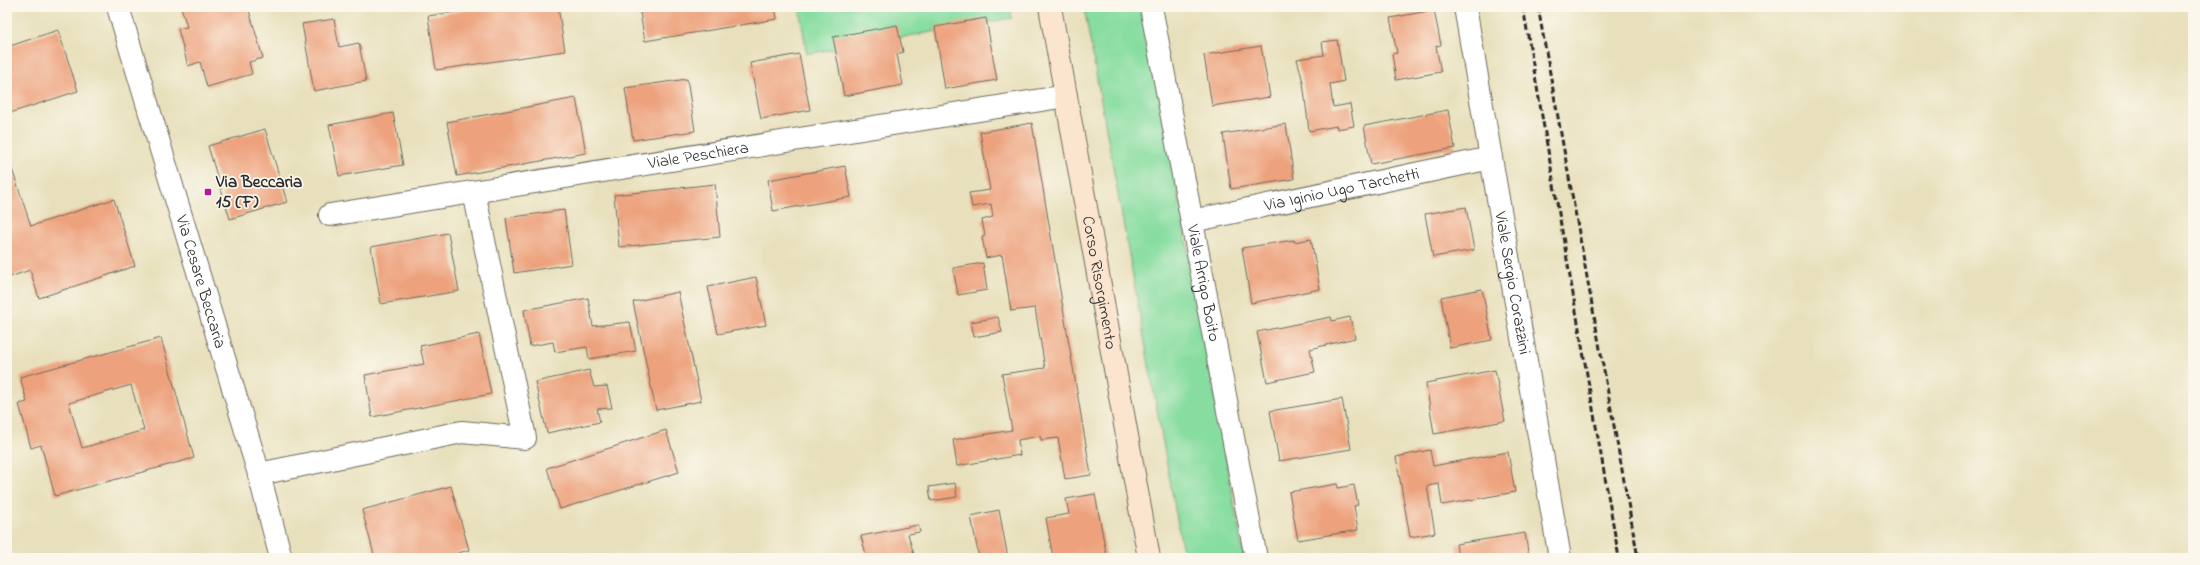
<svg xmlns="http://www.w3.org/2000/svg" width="2200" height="565" font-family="'Indie Flower',sans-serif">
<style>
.green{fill:#87dda0;stroke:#598466}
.building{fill:#eda27d;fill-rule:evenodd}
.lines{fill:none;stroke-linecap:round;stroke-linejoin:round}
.minor-casing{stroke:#6d6a5e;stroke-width:24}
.secondary-casing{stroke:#6d6a5e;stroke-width:24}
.minor{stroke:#fff;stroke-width:22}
.secondary{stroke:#fbe5cf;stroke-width:22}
.rail{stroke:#2b2b2b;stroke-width:3;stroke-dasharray:6 3;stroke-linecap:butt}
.poi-dot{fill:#b5179e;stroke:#fbf7ec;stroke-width:1.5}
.labels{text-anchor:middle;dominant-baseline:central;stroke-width:3.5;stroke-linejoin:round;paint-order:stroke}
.street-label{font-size:17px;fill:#2b2b2b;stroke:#fbf7ec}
.poi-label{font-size:17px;font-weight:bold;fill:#2b2b2b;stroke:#fbf7ec;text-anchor:start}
</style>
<rect width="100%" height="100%" fill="#fbf7ec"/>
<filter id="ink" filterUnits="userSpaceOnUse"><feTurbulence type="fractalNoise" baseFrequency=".025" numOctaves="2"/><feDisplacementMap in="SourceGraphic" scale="8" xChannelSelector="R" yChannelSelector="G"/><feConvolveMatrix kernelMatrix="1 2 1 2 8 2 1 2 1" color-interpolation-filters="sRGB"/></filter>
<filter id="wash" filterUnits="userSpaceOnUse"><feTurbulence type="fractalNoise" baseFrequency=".012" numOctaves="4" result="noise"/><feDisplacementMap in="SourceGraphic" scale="16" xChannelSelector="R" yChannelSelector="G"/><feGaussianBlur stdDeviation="0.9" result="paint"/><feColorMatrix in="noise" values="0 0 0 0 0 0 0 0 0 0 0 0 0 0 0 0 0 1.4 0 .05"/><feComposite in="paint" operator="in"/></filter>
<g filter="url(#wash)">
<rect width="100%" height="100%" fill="#e8e0bc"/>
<!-- green -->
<g class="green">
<path d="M799,7H1010L1012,18L807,54Z"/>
<path d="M1084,7H1144L1244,558H1184Z"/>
</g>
<g id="blocks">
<!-- building -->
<g class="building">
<path d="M181,7H248L263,58L249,62L252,74L207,87L200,62L188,66L178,29L187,27Z"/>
<path d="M488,7H558L565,51L436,70L428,16Z"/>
<path d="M639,7H775L777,19L645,41Z"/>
<path d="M1434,10L1441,45L1436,46L1441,72L1396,80L1392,54L1397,53L1390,18Z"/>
<path d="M986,18L997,80L945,89L935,27Z"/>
<path d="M334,19L339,47L359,43L366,81L314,91L302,24Z"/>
<path d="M897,25L903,52L897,54L903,85L844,96L833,37Z"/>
<path d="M58,30L78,91L7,114V47Z"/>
<path d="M1337,40L1344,81L1330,84L1333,107L1350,104L1354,126L1337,129V126L1309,131L1303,82L1297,59L1324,55L1322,42Z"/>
<path d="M1261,46L1270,97L1212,106L1204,55Z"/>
<path d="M799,54L810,110L761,119L750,63Z"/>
<path d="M687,79L695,131L633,140L625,88Z"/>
<path d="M576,98L586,153L457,176L447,122Z"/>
<path d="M1448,110L1455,148L1371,164L1364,126Z"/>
<path d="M393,113L403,165L339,176L329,125Z"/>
<path d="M1032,123L1091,475L1065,479L1058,438L1041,440L1040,436L1018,440L1020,455L957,466L953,440L1012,430L1002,374L1045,368L1035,308L1011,311L1002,255L986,258L982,237L985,236L982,220L993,217L991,204L972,207L969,193L990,190L980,132Z"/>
<path d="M1286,124L1294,179L1231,189L1223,134Z"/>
<path d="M265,129L287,202L230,219L208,146Z"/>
<path d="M7,154L31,226L114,199L135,266L39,298L30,270L7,278Z"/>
<path d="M845,166L851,197L773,211L768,180Z"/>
<path d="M715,184L720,237L619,247L614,195Z"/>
<path d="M1466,207L1474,250L1433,257L1425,214Z"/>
<path d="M564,210L572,264L514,273L506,218Z"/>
<path d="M448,233L459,291L381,304L371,247Z"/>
<path d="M1311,239L1320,289L1251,303L1242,248L1294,240V242Z"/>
<path d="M983,263L987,290L958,295L953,268Z"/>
<path d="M756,277L766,325L718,334L708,287Z"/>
<path d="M1482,289L1492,340L1450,348L1441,297Z"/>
<path d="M678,292L701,401L656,410L633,302Z"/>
<path d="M588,298L593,326L630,322L636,351L589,359L587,347L555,352L553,342L530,346L524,310Z"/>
<path d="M998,317L1002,332L974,337L971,322Z"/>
<path d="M1331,317L1332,321L1350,317L1355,338L1310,349L1315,372L1267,382L1257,332Z"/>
<path d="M479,334L491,394L372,417L365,375L424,364L420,346Z"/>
<path d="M161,338L194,458L55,496L41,445L31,448L19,404L27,402L20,377ZM131,385L144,430L82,448L69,403Z"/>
<path d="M589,370L594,387L607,386L612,408L597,409L600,422L547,433L535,382Z"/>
<path d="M1495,370L1505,421L1434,434L1426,383Z"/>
<path d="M1342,399L1351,449L1279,461L1270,411Z"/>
<path d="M666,430L679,472L560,509L547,468Z"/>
<path d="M1430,450L1433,466L1508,452L1515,492L1442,505L1439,484L1427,486L1435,533L1410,537L1396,457Z"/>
<path d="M955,483L957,497L931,501L929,487Z"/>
<path d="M1337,484L1338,488L1354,485L1358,505L1354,506L1358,530L1298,540L1289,492Z"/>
<path d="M451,486L469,550L448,556L449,558H375L362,510Z"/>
<path d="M1095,494L1107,558H1053L1046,518L1069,514L1066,499Z"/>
<path d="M999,510L1008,558H979L971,516Z"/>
<path d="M918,525L920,532L908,534L915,558H867L861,536Z"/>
<path d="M1525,533L1529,558H1458L1456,544Z"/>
</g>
</g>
</g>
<g filter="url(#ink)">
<use href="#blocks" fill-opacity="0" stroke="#6d6a5e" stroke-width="1"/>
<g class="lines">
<defs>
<g id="minor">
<path id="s1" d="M118,7L259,474L281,558"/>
<path id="s2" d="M1151,7L1256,558"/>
<path id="s3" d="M1465,7L1560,558"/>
<path id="s4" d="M330,215L1066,96"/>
<path id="s5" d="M1192,221L1491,158"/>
<path d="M259,474L462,432L525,438L474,192"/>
</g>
<g id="secondary">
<path id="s6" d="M1050,7L1149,558"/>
</g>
</defs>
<!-- minor casing -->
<use href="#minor" class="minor-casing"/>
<!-- secondary casing -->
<use href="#secondary" class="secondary-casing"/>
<!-- minor -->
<use href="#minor" class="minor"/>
<!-- secondary -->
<use href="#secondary" class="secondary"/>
<!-- rail -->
<g class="rail">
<path d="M1523,7L1619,558"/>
<path d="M1538,7L1638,558"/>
</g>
</g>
</g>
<!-- markers -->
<rect class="poi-dot" x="204" y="188" width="8" height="8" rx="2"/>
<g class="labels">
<!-- street labels -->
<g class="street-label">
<text stroke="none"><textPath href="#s4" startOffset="373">Viale Peschiera</textPath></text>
<text stroke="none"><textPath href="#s5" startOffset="153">Via Iginio Ugo Tarchetti</textPath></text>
<text stroke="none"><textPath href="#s1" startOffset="287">Via Cesare Beccaria</textPath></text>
<text stroke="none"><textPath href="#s6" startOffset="280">Corso Risorgimento</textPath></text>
<text stroke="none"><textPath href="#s2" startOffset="281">Viale Arrigo Boito</textPath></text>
<text stroke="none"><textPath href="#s3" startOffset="280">Viale Sergio Corazzini</textPath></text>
</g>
<!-- poi labels -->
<g class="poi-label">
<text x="216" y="182">Via Beccaria<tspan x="216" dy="20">15 (F)</tspan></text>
</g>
</g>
<!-- margin -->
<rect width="2200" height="565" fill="none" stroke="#fbf7ec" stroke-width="24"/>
</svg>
